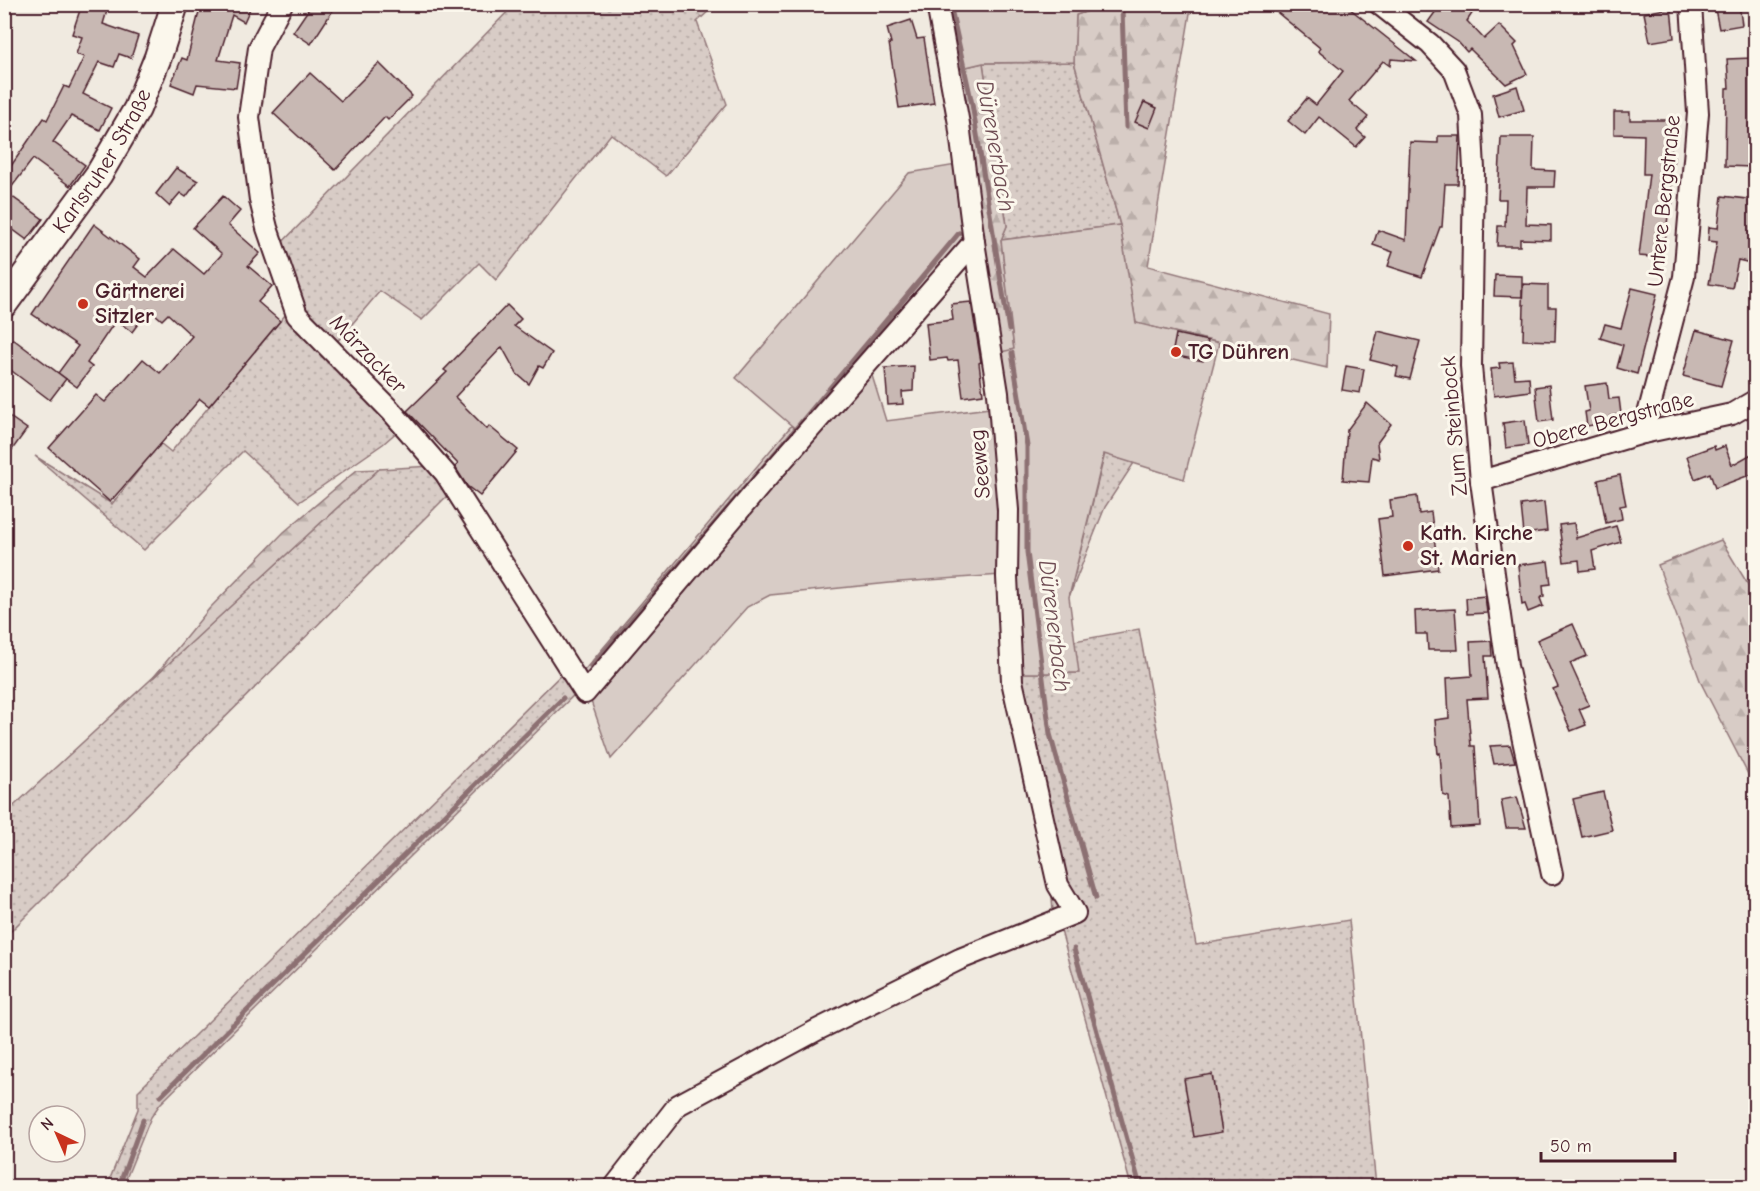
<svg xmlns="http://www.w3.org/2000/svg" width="1760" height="1191" font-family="'Comic Neue',sans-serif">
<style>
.grass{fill:url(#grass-dots);stroke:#917678;stroke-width:1.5}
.forest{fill:url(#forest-firs);stroke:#917678;stroke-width:1.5}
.green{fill:#d8ccc6;stroke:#917678;stroke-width:1.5}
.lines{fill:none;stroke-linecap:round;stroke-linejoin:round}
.stream{stroke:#8c6f72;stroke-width:5}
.building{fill:#c8b8b3;stroke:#4a1f2b;stroke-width:1.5}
.minor-casing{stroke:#4a1f2b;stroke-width:24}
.major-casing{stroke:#4a1f2b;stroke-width:30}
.minor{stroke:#fbf7ec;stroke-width:20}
.major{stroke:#fbf7ec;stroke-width:26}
.poi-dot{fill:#c8321e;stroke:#fbf7ec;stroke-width:2}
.labels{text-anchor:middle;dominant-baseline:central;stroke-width:6;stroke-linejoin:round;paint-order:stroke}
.street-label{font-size:22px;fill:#4a1f2b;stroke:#fbf7ec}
.poi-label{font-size:22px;font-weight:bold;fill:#4a1f2b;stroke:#fbf7ec;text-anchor:start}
.water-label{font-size:24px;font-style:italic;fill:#704e55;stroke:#fbf7ec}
</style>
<defs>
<pattern id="grass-dots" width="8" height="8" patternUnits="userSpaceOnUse" patternTransform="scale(1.5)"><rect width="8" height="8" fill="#d8ccc6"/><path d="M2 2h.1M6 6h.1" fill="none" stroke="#bbafaa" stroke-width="1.8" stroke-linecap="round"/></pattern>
<pattern id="forest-firs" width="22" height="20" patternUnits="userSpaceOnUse" patternTransform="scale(1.5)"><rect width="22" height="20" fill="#d8ccc6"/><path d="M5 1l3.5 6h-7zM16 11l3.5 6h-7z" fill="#bbafaa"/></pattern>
</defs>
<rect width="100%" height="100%" fill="#f0eae0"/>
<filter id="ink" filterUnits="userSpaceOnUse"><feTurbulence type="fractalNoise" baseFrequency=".0167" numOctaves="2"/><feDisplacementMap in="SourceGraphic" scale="12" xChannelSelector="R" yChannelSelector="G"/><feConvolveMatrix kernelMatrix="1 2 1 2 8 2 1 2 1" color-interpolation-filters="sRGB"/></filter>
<g filter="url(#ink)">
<!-- grass -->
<g class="grass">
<path d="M514,5H715L697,22L727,104L666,176L611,134L496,280L479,263L422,320L380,291L325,356L399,430L383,444L299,502L243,451L144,550L35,456L112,504L160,443L171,452L291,308L271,254Z"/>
<path d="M1074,62L1120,225L1001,240L1007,226L983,63Z"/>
<path d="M791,426L798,431L585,684L160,1104L151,1117L123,1186H107L138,1109V1091L574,662L582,673Z"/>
<path d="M1105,453L1134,463L1105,507L1069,597Z"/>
<path d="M433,466L450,493L5,937V814L379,469Z"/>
<path d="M1139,629L1196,945L1349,920L1376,1186H1131L1060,927L1053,912L1051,882L1022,673H1078L1074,641Z"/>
</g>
<!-- forest -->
<g class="forest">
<path d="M1181,4L1191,7L1148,266L1329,314L1327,368L1136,323L1120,225L1074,62L1076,15L1106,5Z"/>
<path d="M983,63L1007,226L1001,240L1014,350L997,353L945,72Z"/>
<path d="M379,469L153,678L209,609L284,532L357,470Z"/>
<path d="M1721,540L1755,596V782L1750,778L1701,683L1658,565Z"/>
</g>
<!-- green -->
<g class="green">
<path d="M938,5H1106L1076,15L1074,62L983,63L945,72Z"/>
<path d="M956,165L967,244L866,356L886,421L1005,406L997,353L1014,349L1001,240L1120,225L1136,323L1219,343L1184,479L1104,454L1069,597L1079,673H1022L1016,574L900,582L770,595L747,607L611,759L585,684L798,431L736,378L909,173Z"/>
</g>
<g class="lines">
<!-- stream -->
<g class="stream">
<path d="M950,4L972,104L1009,330"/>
<path d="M1122,9L1126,127"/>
<path d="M1012,353L1027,446V552L1050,734L1096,898"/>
<path d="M591,667L794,431L959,233"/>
<path d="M1074,949L1140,1186"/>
<path d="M161,1096L563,698"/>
<path d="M119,1186L143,1120"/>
</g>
</g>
<!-- building -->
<g class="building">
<path d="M82,4H109L103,24L138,36L131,58L119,54L114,67L99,62L83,94L111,108L100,130L71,116L53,142L85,165L70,186L33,159L7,193L43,219L27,240L4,223V176L44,118L47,120L64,86L69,88L84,57L76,54L82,37L72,34Z"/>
<path d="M201,4H252L244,22L232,15L218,60L240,63L236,88L197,84L194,93L171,84L182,58L187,60Z"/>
<path d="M312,4H337L311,44L293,32Z"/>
<path d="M1267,4H1344L1416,61L1391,59L1390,66L1383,61L1349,101L1368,117L1357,130L1365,137L1356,147L1319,117L1305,135L1288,121L1307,98L1316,105L1343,71L1318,51L1320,48Z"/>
<path d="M1441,4H1462L1473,12L1467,21L1484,39L1499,25L1517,43L1514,46L1527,74L1506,84L1470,49L1467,52L1458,42L1428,22Z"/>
<path d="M1714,4H1739L1742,25L1719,29Z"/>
<path d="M1671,8L1674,38L1650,42L1644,13Z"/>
<path d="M911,20L917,39L924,38L934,103L899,108L889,43H891L887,28Z"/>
<path d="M1752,58L1753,87H1755V141H1753L1752,167L1725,166L1726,88H1729L1727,59Z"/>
<path d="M379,63L412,96L388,120L385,117L335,170L273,113L310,73L341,101Z"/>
<path d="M1517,86L1524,110L1499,117L1493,94Z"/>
<path d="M1144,102L1157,108L1149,128L1135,122Z"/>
<path d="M1614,112H1630V120H1672L1671,157H1674L1670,197L1673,198L1671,216H1668L1663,258L1639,256L1649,174H1643L1644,135L1614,134Z"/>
<path d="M1438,136H1460L1458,184H1445L1442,227H1440L1422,277L1388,266L1393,252L1373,245L1378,230L1406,240L1410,142L1438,143Z"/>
<path d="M1501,137H1534L1533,170L1555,171L1554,187H1527L1526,224L1551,225V240L1520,239V246H1497L1498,226H1505L1506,199H1498Z"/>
<path d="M176,168L198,181L186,197L180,193L169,206L156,194Z"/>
<path d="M223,196L240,211L228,225L260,253L248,266L272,286L258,302L280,321L209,406L200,399L110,502L49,448L96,395L105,402L143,359L160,373L192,336L168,314L162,320L149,309L132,332L116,320L87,363L92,367L77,387L58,373L78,346L32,314L94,224L140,259L134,267L147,277L174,249L204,274L222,254L193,228Z"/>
<path d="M1722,196L1755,200V264L1738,260L1732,288L1709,284L1717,242L1708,241L1709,227L1718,228Z"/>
<path d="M1495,275L1522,276V297L1494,296Z"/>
<path d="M1523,284L1548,285V307H1556L1555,341L1523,340L1524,305H1522Z"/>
<path d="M1632,288L1657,294L1637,374L1617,368L1623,345L1600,338L1605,324L1621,328Z"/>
<path d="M971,302L981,362L979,363L983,394L963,397L958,360L948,361L947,358L930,360L926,323L953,320L951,304Z"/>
<path d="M507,305L521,319L514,326L552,353L543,368L539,366L529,384L517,374L502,347L455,397L487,429L489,426L518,450L480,496L467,486L455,467L458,464L407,411L447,372L444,370Z"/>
<path d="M1696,330L1734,340L1721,386L1683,376Z"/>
<path d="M1378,331L1420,341L1410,379L1396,376L1398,367L1370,360Z"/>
<path d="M1176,334L1208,341L1203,361L1172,355Z"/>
<path d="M13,339L66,379L50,400L4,365V350Z"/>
<path d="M1513,362L1515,378L1529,377L1530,391L1494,396L1491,369L1500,368L1499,363Z"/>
<path d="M914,366L913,391L902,392L903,404L888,405L885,368Z"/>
<path d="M1346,366L1364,369L1360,393L1342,390Z"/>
<path d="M1607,383L1609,399L1619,398L1621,414L1611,416L1612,422L1587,426L1585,412L1589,411L1585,386Z"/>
<path d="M1549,385L1553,420L1539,422L1535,387Z"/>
<path d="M1367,403L1391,424L1377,443L1379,459L1372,457L1369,482L1343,480L1347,430Z"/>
<path d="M4,413L27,429L4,461Z"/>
<path d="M1525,420L1528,445L1506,448L1503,423Z"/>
<path d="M1714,446L1715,450L1725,446L1732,465L1755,452V473L1715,488L1710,473L1695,479L1687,456Z"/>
<path d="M1620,475L1626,505L1620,506L1622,519L1606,523L1598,480Z"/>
<path d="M1417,496L1419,514L1431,512L1438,569L1385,576L1378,519L1392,517L1390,500Z"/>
<path d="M1544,502L1547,531L1524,534L1521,505Z"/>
<path d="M1574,523L1576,538L1616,526L1621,542L1592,551L1595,569L1580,571L1579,560L1564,562L1559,525Z"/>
<path d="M1548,561L1551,584L1543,585L1544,596L1540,598L1543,606L1528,612L1525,604L1522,605L1518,565Z"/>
<path d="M1485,596L1487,613L1467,614L1466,598Z"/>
<path d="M1455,609L1458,650H1428L1427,634H1416L1415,611Z"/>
<path d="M1573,624L1587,656L1570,663L1589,705L1579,709L1586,725L1571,731L1553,689L1558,687L1537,640Z"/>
<path d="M1491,641L1492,656H1485L1488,698L1467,699L1471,746H1475L1480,826L1451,828L1449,797L1443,795L1440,753L1438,754L1435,720L1449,718L1447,678L1472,676L1470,642Z"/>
<path d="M1510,745L1515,762L1494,764L1490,746Z"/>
<path d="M1603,792L1612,830L1582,837L1573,799Z"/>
<path d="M1517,797L1526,828H1506L1501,800Z"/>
<path d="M1212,1074L1222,1132L1194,1137L1184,1079Z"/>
</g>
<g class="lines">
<defs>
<g id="minor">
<path d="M282,4L259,48L249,117L260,200L267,228L297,315L391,411L445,473L585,693L760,486L974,242"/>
<path d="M1379,4L1430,44L1454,70L1471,115L1474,169L1471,366L1481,481L1507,666L1552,874"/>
<path d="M1643,433L1684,277L1698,113L1691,4"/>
<path d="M1481,481L1643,433L1732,414L1756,400"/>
<path d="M615,1186L678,1105L817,1030L960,959L1075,913L1058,885L1012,681L1007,577L1008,510L998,393L974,242L959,124L937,4"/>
</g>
<g id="major">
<path id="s1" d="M4,304L99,174L137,109L158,57L175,4"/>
</g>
</defs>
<!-- minor casing -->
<use href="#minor" class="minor-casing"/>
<!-- major casing -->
<use href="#major" class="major-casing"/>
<!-- minor -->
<use href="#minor" class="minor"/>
<!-- major -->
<use href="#major" class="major"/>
</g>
</g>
<!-- markers -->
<g class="poi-dot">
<circle cx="83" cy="304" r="6"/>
<circle cx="1176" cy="352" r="6"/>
<circle cx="1408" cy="546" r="6"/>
</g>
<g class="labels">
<!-- street labels -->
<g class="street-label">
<text stroke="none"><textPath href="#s1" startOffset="174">Karlsruher Straße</textPath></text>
<text transform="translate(1664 201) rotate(-84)">Untere Bergstraße</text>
<text transform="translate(368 354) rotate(46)">Märzacker</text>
<text transform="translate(1613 420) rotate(-15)">Obere Bergstraße</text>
<text transform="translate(1454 426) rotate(-95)">Zum Steinbock</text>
<text transform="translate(980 464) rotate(-95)">Seeweg</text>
</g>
<!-- poi labels -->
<g class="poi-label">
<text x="95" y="291">Gärtnerei<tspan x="95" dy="25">Sitzler</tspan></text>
<text x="1188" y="352">TG Dühren</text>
<text x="1420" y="533">Kath. Kirche<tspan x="1420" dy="25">St. Marien</tspan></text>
</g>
<!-- water labels -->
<g class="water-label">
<text transform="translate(996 146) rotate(80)">Dürenerbach</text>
<text transform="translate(1055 626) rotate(83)">Dürenerbach</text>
</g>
</g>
<!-- margin -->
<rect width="1760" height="1191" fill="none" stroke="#fbf7ec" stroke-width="24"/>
<rect x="12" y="12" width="1736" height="1167" fill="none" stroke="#4a1f2b" stroke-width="2" filter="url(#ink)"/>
<!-- north arrow -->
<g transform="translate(57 1134) rotate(316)"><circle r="28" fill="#fbf7ec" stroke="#b4a19f" stroke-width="1.5"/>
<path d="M0-4.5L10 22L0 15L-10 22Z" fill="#c8321e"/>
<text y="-9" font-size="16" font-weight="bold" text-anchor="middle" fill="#4a1f2b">N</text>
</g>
<!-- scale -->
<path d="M1541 1152v9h134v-9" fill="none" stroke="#4a1f2b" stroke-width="3"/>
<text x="1550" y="1152" font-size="18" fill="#4a1f2b" stroke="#fbf7ec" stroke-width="4.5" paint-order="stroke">50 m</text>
</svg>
